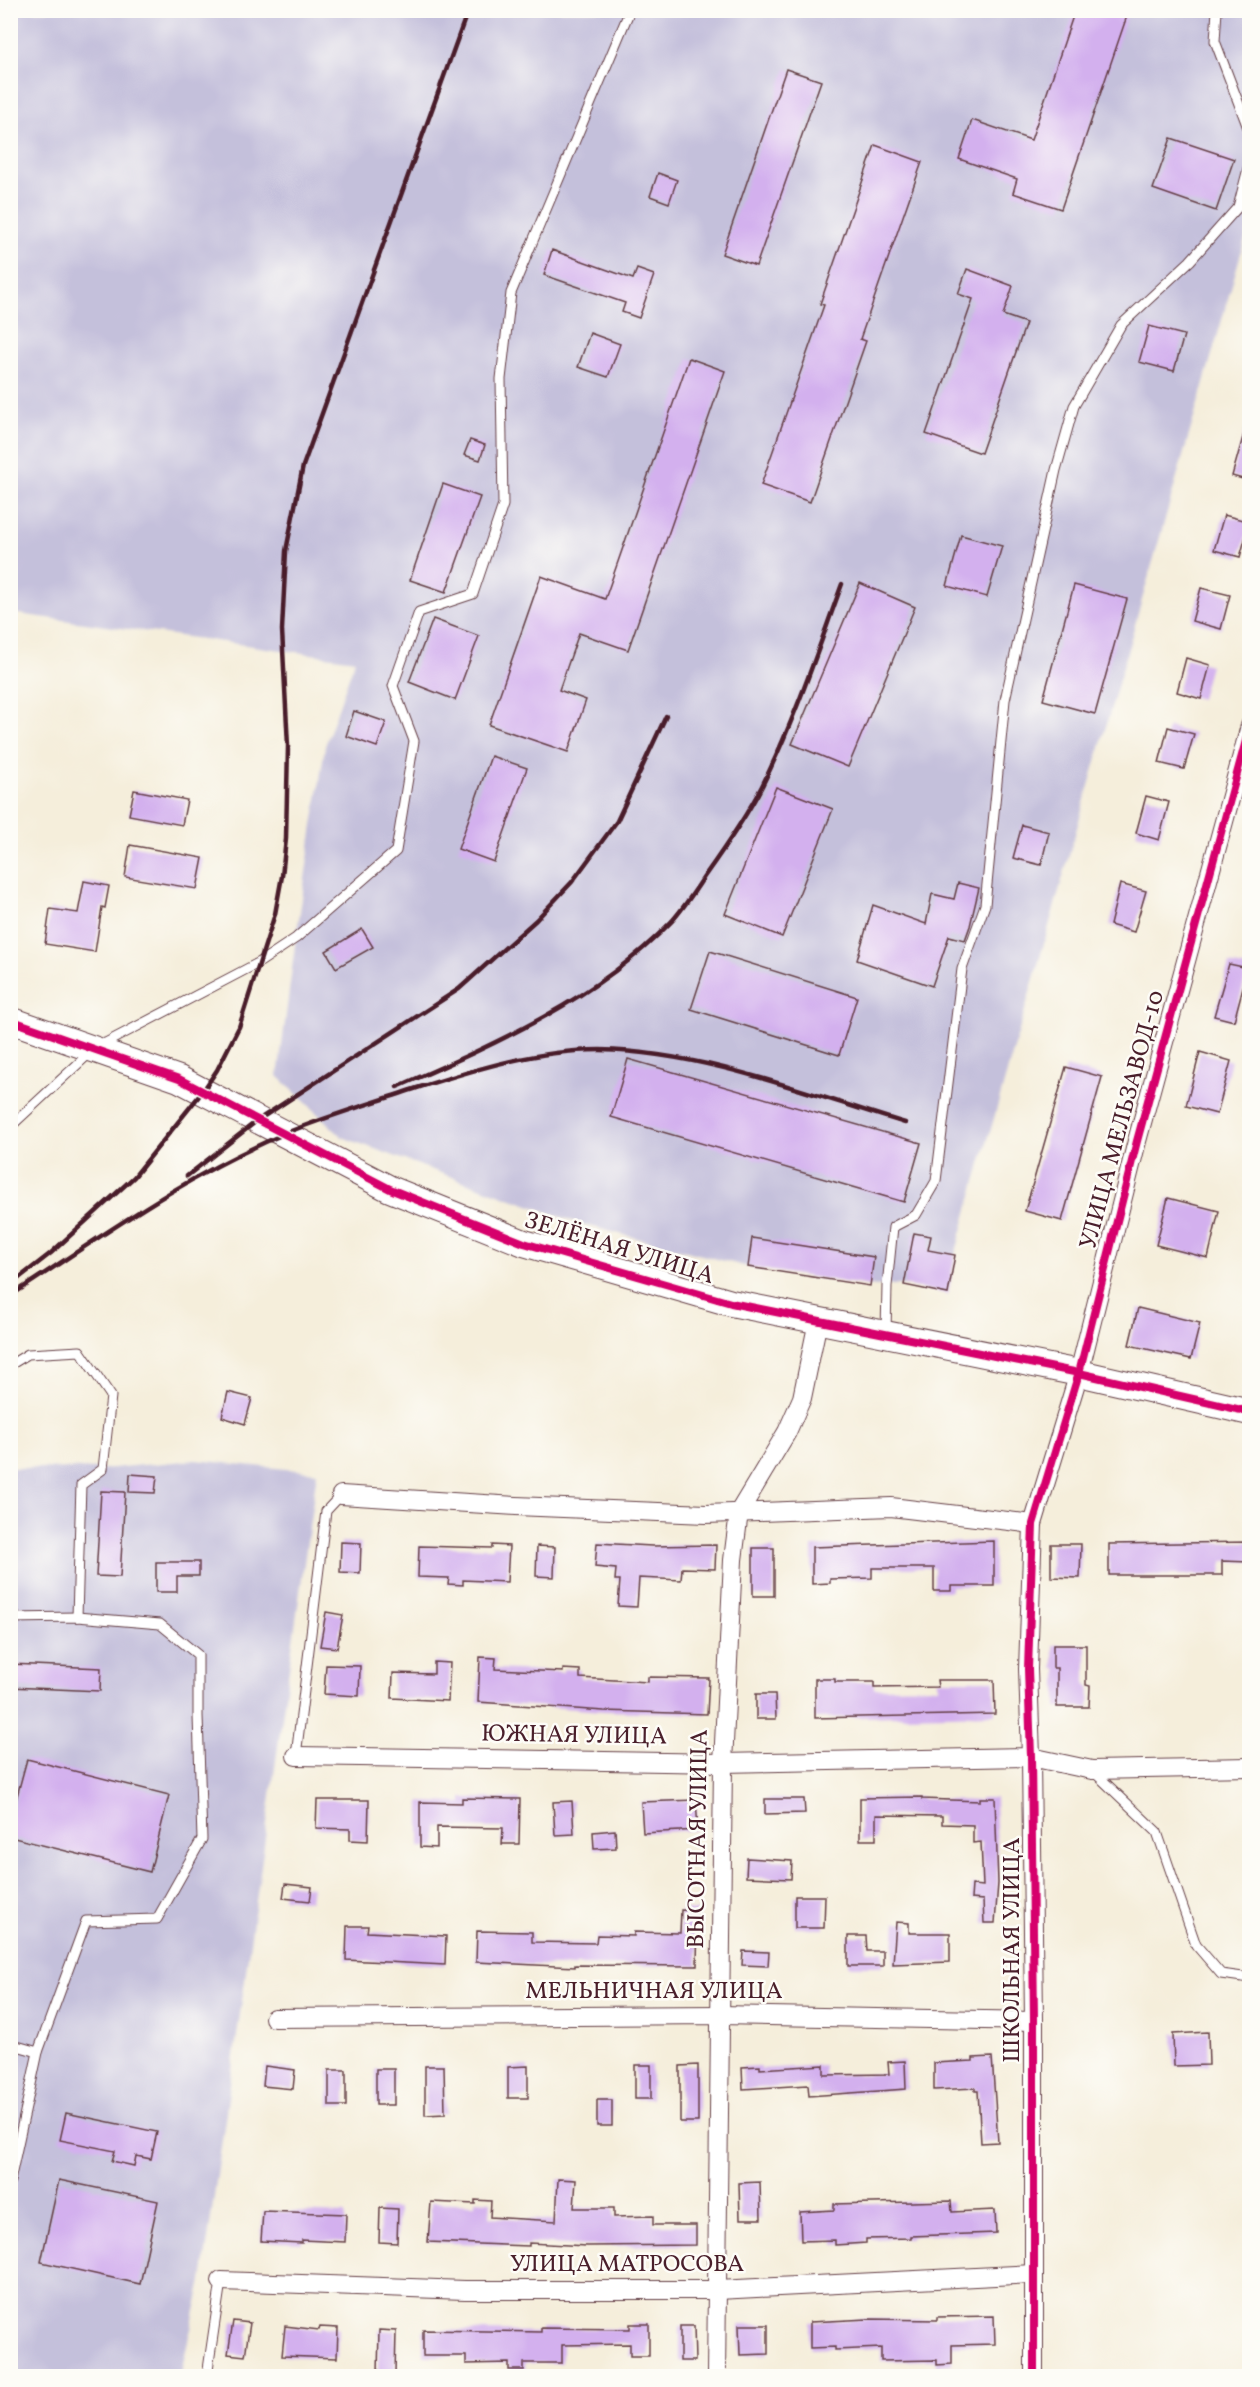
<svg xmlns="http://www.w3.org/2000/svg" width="1260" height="2387" font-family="Vollkorn,serif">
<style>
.industrial{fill:#c4c0db}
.building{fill:#d3b0ee}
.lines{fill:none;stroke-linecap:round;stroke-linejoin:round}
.lane-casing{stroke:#643e45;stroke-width:11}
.street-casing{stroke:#643e45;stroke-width:20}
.secondary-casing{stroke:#643e45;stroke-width:28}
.lane{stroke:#fff;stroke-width:9}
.street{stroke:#fff;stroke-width:18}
.secondary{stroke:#fff;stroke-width:26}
.rail{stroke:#4a1f2b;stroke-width:4.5}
.cycleway-casing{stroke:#fdfcf7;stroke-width:11}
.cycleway{stroke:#d6006c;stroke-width:8}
.labels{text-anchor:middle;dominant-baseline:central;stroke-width:5;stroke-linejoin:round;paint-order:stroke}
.street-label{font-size:24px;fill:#4a1f2b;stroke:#fdfcf7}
</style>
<rect width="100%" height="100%" fill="#fdfcf7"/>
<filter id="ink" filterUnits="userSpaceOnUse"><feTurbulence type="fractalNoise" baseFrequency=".0167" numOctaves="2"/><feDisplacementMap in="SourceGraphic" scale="12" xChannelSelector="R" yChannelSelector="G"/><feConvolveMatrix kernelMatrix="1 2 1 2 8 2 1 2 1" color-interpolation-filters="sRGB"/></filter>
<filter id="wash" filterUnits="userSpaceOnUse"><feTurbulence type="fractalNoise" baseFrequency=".008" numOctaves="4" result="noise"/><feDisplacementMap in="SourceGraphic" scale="24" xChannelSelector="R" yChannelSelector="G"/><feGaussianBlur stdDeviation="1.35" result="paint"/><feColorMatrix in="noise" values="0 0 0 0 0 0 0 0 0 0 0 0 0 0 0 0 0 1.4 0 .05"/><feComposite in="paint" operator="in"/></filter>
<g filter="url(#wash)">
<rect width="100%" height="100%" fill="#f5eedb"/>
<!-- industrial -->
<g class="industrial">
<path d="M11,11H1249V225L955,1255L948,1294L904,1285L870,1286L748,1267L578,1223L342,1137L278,1076L296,938L325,746L355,660L11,613Z"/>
<path d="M195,1460L317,1472L202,2281L180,2376H11V1468L103,1469Z"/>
</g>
<g id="blocks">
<!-- building -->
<g class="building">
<path d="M1075,10H1129L1061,209L1013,193L1017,179L959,159L972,120L1031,140Z"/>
<path d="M786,69L821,81L756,266L722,254Z"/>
<path d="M1171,138L1234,159L1216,211L1153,189Z"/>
<path d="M875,145L922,162L860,339L866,341L810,502L761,485L824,305L820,304Z"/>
<path d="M658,173L677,180L669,203L650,196Z"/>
<path d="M552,250L633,279L637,269L654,275L639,318L622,312L625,303L544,275Z"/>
<path d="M967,269L1013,286L1003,315L1026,323L981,453L926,434L973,299L958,294Z"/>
<path d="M1149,326L1184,335L1174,371L1139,362Z"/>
<path d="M590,333L620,344L608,377L578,367Z"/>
<path d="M689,358L725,371L628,650L579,633L559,690L586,700L568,752L489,725L541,576L605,599Z"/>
<path d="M1245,430H1250V481L1232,476Z"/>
<path d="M470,440L485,445L480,460L464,455Z"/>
<path d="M443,484L480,497L446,592L410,580Z"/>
<path d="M1224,515L1250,522L1240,557L1214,550Z"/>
<path d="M961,535L1002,546L987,597L947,586Z"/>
<path d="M860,583L915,607L848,767L792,744Z"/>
<path d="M1074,585L1127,599L1095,714L1043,700Z"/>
<path d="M1201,588L1230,595L1221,629L1192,621Z"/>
<path d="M433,619L479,636L455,700L409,682Z"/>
<path d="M1186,658L1210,665L1201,699L1177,692Z"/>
<path d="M354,711L386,722L377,747L346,736Z"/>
<path d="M1168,727L1194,734L1184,769L1159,763Z"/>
<path d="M491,756L527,768L494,862L458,849Z"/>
<path d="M776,787L833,809L782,937L725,914Z"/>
<path d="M134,790L187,800L182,825L129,815Z"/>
<path d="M1146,796L1169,802L1159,840L1136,833Z"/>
<path d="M1022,825L1049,832L1041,865L1013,858Z"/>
<path d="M130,845L203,858L197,889L125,877Z"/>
<path d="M84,881L109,886L105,908L102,907L95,952L45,944L50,909L78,913Z"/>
<path d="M958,883L979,888L970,926L965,940L949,936L932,986L857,960L873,905L926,924L932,894L954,899Z"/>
<path d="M1120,884L1146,891L1134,932L1110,925Z"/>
<path d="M362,929L373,947L336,968L326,951Z"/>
<path d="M710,951L857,997L839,1055L691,1009Z"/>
<path d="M1229,964L1248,968L1234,1021L1214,1016Z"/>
<path d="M1200,1052L1231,1061L1217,1114L1186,1106Z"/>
<path d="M628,1059L921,1143L904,1202L611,1117Z"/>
<path d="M1066,1067L1102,1077L1062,1221L1025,1211Z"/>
<path d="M1168,1198L1219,1211L1208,1258L1156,1245Z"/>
<path d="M914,1233L931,1236L928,1250L955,1255L948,1294L904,1285Z"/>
<path d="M752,1238L874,1257L870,1286L748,1267Z"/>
<path d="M1138,1308L1200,1323L1191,1359L1129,1345Z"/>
<path d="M228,1392L252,1398L245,1424L222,1417Z"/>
<path d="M130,1474L157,1476L155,1493L129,1492Z"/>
<path d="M101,1491L125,1492L120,1577L96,1576Z"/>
<path d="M994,1541V1586H951V1591H934V1568H872V1578L830,1579V1583L812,1584V1547Z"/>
<path d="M341,1542L361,1543L360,1573L340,1572Z"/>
<path d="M1250,1542V1562L1222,1561V1575H1109V1544Z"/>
<path d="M597,1543L652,1546L716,1545L715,1569L682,1568L681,1580L639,1578L637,1607L618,1606L620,1580H615L616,1569L595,1567Z"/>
<path d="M1051,1544H1081L1080,1578L1051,1577Z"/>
<path d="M492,1545L509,1546L507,1582L463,1580V1585L448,1584L449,1578L418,1577L419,1546L492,1548Z"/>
<path d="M537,1546L555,1547L554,1577L536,1576Z"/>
<rect x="753" y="1548" width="21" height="48"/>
<path d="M156,1562H199V1576H177V1592H156Z"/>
<path d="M326,1612L343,1615L337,1648L320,1646Z"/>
<path d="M1053,1645H1086V1685L1090,1686L1089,1707H1057V1668H1053Z"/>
<path d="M480,1657L496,1658L495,1669L563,1672V1669L580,1670V1678L648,1682V1677L709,1678L707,1714L604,1711L478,1702Z"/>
<path d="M434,1662L450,1663L448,1701L392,1698L393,1673L434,1674Z"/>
<path d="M10,1664L101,1668L100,1691L10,1687Z"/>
<path d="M326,1665L360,1666L359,1696L324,1694Z"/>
<path d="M815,1679H835V1682H874V1688L938,1687L937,1680H994L995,1714L815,1718Z"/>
<path d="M756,1694H775L776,1719H756Z"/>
<path d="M27,1759L169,1795L150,1872L10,1837V1822Z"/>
<path d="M922,1797V1799L980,1801V1798H995L998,1883L995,1923H984L983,1900L971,1899L972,1885L983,1886L981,1842L973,1843V1825L942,1824V1816L876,1815V1840H860V1798Z"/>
<path d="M462,1798L520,1799L519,1844H502L503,1828L437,1827V1848L420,1847V1802L462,1803Z"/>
<path d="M765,1799H804L805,1813L765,1814Z"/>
<path d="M317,1800H369L368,1841L350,1840V1829L316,1828Z"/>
<path d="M696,1800L698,1830L643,1833L641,1802Z"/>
<path d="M572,1801L574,1834L555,1835L553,1802Z"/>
<path d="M615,1830L616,1848L594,1849L593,1832Z"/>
<path d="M747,1858L792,1861L791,1879L746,1877Z"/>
<path d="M285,1884L312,1887L310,1901L283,1898Z"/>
<path d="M795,1896H825L824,1928H795Z"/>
<path d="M681,1910L698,1911L697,1966L575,1965V1967L476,1962L477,1931L532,1932V1942L596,1943L597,1935L634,1936V1932L680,1933Z"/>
<path d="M896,1922L909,1923V1933H950V1962L893,1964Z"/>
<path d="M347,1926H368L367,1932L446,1936L445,1965L346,1960Z"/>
<path d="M848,1936H866L867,1951H883V1966H848Z"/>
<path d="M743,1951L769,1952L768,1966L742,1965Z"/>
<path d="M1208,2032L1209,2065L1174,2066L1173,2034Z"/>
<path d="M992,2057L998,2142L981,2143L978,2091H975V2088L934,2090V2063L973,2061V2058Z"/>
<path d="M905,2061L906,2089L809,2096L808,2085L743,2089L742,2067L760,2066V2069L824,2065V2075L889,2074L888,2062Z"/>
<rect x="635" y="2065" width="16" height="34"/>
<path d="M698,2065V2122H680V2066Z"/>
<path d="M265,2066L295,2070L293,2089L263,2086Z"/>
<path d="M425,2066H444L445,2114L425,2115Z"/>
<path d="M528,2066V2098H508V2067Z"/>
<rect x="376" y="2069" width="18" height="36"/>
<rect x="329" y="2070" width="17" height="36"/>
<rect x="597" y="2100" width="15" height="26"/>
<path d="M66,2113L157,2132L151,2159L136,2156L134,2166L112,2161L115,2151L60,2140Z"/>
<path d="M558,2179L576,2180L574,2208H614V2217L653,2216V2225H696V2245L587,2246L529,2243V2246L428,2242L431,2202L475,2204V2200L491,2201L490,2217L556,2221Z"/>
<path d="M59,2180L158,2201L140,2284L41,2262Z"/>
<path d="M760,2182L761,2219H740L739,2183Z"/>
<path d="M951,2201L952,2212L995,2210L996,2233L911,2236V2238L866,2239V2243L835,2245V2240L801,2241L800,2212L834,2210V2204Z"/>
<path d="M380,2208L398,2209L397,2243L379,2242Z"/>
<path d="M263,2211L346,2214L345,2242L302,2240V2243L261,2241Z"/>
<path d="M994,2316L995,2344L952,2345V2364L937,2365V2360L881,2361V2348L835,2350V2347L810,2348V2322L868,2319L937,2320V2317Z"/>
<path d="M233,2321L250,2323L245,2356L228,2354Z"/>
<path d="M630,2324H649V2356H630V2344L562,2345V2363H524V2370H509V2363L466,2364V2356H423V2330L541,2332V2328L630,2329Z"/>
<path d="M739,2325H768V2354L740,2355Z"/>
<path d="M285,2326L319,2330L320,2327L338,2328L337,2358L282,2356Z"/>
<path d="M680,2326H694L695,2361H680Z"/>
<path d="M379,2330L396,2331L395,2374L378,2373Z"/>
</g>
</g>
</g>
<g filter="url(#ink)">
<use href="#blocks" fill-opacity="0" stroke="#643e45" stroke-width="1.5"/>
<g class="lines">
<defs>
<g id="lane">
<path d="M1217,10L1215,41L1250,133"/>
<path d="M10,1127L94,1049L260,962L296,938L396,851L414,741L393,686L419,612L473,594L503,505L501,379L511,293L630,10"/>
<path d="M886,1332L887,1286L893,1227L916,1215L936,1181L962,969L985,905L1005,700L1056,470L1074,406L1121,325L1190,261L1238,207L1250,161"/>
<path d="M10,1365L28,1354L80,1351L111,1396L103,1469L81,1485L77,1617"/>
<path d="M10,1618L77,1617L160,1624L198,1655V1716L202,1839L157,1919L86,1921L38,2052L10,2181"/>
<path d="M296,1756L326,1511L341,1495"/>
<path d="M1093,1771L1157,1832L1196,1945L1221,1974L1250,1978"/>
<path d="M10,2044L38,2052"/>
<path d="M207,2376L221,2281"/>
</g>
<g id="street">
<path d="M341,1495L516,1506L706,1514L891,1507L1033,1524"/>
<path d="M296,1756L723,1763L1031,1757L1092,1770L1250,1767"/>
<path d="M274,2018L720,2015L1034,2021"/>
<path d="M221,2281L465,2290H718L1033,2274"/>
<path d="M716,2376L723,1763L733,1560L739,1512L787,1432L802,1398L818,1321"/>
<path d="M1034,2376V2021L1031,1757L1028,1669L1033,1524L1079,1373L1137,1141L1250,726"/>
</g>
<path id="secondary" d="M10,1020L179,1079L390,1189L524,1243L731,1303L1079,1373L1250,1412"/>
</defs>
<!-- lane casing -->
<use href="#lane" class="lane-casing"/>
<!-- street casing -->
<use href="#street" class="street-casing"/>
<!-- secondary casing -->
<use href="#secondary" class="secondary-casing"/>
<!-- lane -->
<use href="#lane" class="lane"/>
<!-- street -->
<use href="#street" class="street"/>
<!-- secondary -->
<use href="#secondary" class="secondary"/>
<!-- rail -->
<g class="rail">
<path d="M397,1087C495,1044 596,1000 671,922C684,908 695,890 706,874C726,846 746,817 762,786C794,722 817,652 842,584"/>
<path d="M187,1176L258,1120L459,989L536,920L572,882L617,821L666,716"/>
<path d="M10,1285L51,1253L134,1177L203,1091L217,1070L239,1027L275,914L282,876L286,839L288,746L282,630L286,551L303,466L468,10"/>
<path d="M10,1296C99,1238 186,1175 284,1134C327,1116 373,1103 417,1088C476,1069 537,1050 600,1050C704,1052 806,1093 905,1123"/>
</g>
<defs>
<g id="cycleway">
<path d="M10,1020L179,1079L390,1189L524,1243L731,1303L1079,1373L1250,1412"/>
<path d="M1034,2376V2021L1031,1757L1028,1669L1033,1524L1079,1373L1137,1141L1250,726"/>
</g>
</defs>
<!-- cycleway casing -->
<use href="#cycleway" class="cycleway-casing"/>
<!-- cycleway -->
<use href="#cycleway" class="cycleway"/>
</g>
</g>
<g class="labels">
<!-- street labels -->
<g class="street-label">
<text transform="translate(1123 1120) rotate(-75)">УЛИЦА МЕЛЬЗАВОД-10</text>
<text transform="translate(619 1249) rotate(17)">ЗЕЛЁНАЯ УЛИЦА</text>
<text transform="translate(574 1736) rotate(1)">ЮЖНАЯ УЛИЦА</text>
<text transform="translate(699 1839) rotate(-89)">ВЫСОТНАЯ УЛИЦА</text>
<text transform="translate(1013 1950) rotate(-90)">ШКОЛЬНАЯ УЛИЦА</text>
<text x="654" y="1992">МЕЛЬНИЧНАЯ УЛИЦА</text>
<text x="627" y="2265">УЛИЦА МАТРОСОВА</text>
</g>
</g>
<!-- margin -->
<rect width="1260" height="2387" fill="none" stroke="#fdfcf7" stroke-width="36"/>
</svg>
